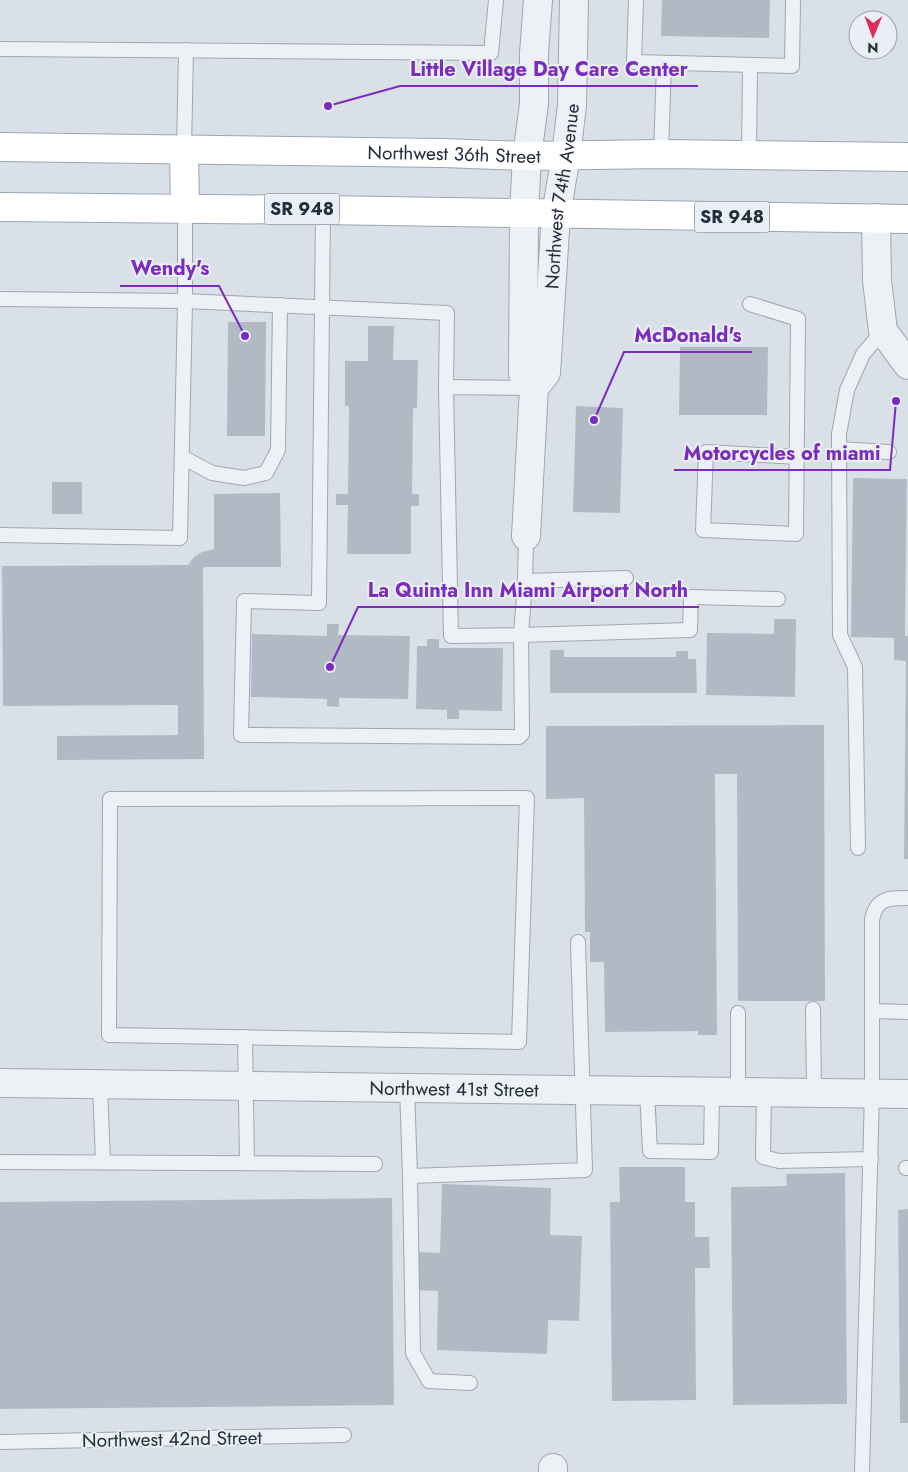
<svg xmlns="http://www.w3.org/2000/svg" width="908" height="1472" font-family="Jost,sans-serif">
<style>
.building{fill:#b1bac4}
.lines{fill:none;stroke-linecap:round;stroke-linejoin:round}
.service-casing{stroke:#9fa7b1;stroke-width:16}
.minor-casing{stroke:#9fa7b1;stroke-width:30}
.primary-casing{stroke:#98a6b4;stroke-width:30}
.service{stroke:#edf0f5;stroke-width:14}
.minor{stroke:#edf0f5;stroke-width:28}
.primary{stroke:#fff;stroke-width:28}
.labels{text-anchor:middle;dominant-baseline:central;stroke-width:4;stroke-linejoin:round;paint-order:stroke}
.shield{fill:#e9eff5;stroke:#5e6975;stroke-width:1}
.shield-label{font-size:18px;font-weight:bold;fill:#232f3e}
.street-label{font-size:19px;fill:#232f3e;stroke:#e9eff5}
.leader{fill:none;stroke:#7b2cbf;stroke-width:2}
.callout-dot{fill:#7b2cbf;stroke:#e9eff5;stroke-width:2}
.callout-label{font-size:20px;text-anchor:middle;font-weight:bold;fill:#7b2cbf;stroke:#e9eff5;stroke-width:4;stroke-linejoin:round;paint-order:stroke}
</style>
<rect width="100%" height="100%" fill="#dae0e7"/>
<!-- building -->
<g class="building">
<path d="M662,0H770L769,38L661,36Z"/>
<path d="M228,322H266L265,436H227Z"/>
<path d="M368,326H394L393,360H418L417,408H413L412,494H419V506H411V554H347L348,505H336V494H348L349,406H345V361H368Z"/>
<path d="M680,347H768L767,415H679Z"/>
<path d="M576,406L623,408L620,513L573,512Z"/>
<path d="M853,478L907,479L905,636H908V859H904L906,661L894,660V638L851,637Z"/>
<rect x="52" y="482" width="30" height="32"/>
<path d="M280,493L281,567H205L203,569L204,759L57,760V736L178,735V705L3,706L2,566L188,565L194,557L202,552L214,549V494Z"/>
<path d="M774,619H796L795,697L706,695L707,633L774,634Z"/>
<path d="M327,624H339L338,635L410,636L408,699L339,698V707L327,706V699L251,697L252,634L327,636Z"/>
<path d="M427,639H439V648H503L502,711L459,710V719H447V710L416,709L417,646H427Z"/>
<path d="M550,650H564V657H676V651H688V659H696L697,693H550Z"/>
<path d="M824,725L825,1001H738L737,774H715L717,1035H698V1031L605,1032L604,962H590V932H585L584,798L546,799V726Z"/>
<path d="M619,1167H685V1202H695V1237H709L710,1268H695L696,1400L612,1401L610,1202H620Z"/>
<path d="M845,1173L847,1404L733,1405L731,1187L787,1186L786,1174Z"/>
<path d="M442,1184L551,1188L550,1235L582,1236L579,1321L548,1320L547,1354L437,1350L438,1291L415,1290L417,1252L440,1253Z"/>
<path d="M392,1198L394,1405L0,1409V1202Z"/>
<path d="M908,1209V1423H900L898,1210Z"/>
</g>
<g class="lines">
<defs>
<g id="service">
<path d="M636,0L634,62L792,66L793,0"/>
<path d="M0,49L491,53L496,0"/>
<path d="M184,150L186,50"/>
<path d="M661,154L664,64"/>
<path d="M749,155L750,65"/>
<path d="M323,210L319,603L244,601L241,735L519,737L522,734V730L521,635L690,630L691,597L778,599"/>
<path d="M0,299L185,301L447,313L446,387"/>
<path d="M750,304L798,319L796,534L703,530L706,452L797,457"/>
<path d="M839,449L889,452"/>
<path d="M182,457L212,473L244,478L266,473L278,450L280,305"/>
<path d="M0,535L180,538L185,301V209"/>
<path d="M526,536L525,581L626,578"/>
<path d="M525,581L521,635L451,636L446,387L534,388"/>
<path d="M527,798L519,1042L109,1035L110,799Z"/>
<path d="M858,848L855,667L840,635L839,434L847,390L863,354L883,331"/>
<path d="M813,1009L814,1093"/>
<path d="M872,1011L908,1012"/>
<path d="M738,1013V1092"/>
<path d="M245,1037L247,1163"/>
<path d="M100,1084L103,1162"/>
<path d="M407,1087L410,1176L585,1170L578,942"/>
<path d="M647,1091L650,1151L711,1152L712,1091"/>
<path d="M764,1092L763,1157L779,1161L871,1159"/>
<path d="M0,1162L375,1164"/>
<path d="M906,1168H908"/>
<path d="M410,1176L413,1353L429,1381L470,1383"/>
<path d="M0,1442L344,1435"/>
<path d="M862,1472L872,1093V920C876,898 888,898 908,898"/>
</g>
<g id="minor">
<path d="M876,218L877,280L883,331L908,365"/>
<path d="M534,388L523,374L524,213L527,156L534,104V53L538,0"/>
<path id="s1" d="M526,536L534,388L546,373L556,214L566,156L572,105L574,0"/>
<path id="s2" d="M0,1083L908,1094"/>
<path d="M553,1472V1468"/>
</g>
<g id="primary">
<path id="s3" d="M0,147L443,153L527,156L661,154L908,157"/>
<path d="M184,150L185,209"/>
<path d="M0,207L323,210L908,219"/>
</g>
</defs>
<!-- service casing -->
<use href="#service" class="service-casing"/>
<!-- minor casing -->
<use href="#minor" class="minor-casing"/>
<!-- primary casing -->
<use href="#primary" class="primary-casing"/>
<!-- service -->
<use href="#service" class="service"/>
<!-- minor -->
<use href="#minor" class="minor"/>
<!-- primary -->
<use href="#primary" class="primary"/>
</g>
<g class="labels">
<!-- shield labels -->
<g class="shield">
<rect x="264.5" y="193.5" width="75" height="31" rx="4"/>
<rect x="694.5" y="201.5" width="75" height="31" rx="4"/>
</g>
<g class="shield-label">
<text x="302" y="209">SR 948</text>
<text x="732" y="217">SR 948</text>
</g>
<!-- street labels -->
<g class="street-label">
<text stroke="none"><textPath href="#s3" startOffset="454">Northwest 36th Street</textPath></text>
<text stroke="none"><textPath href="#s1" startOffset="345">Northwest 74th Avenue</textPath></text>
<text stroke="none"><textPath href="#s2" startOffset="454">Northwest 41st Street</textPath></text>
<text transform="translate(172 1439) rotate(-1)">Northwest 42nd Street</text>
</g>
</g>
<!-- callouts -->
<path class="leader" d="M328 106L400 86H698M245 336L219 286H120M594 420L624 352H752M896 401L890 470H674M330 667L358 607H699"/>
<g class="callout-dot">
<circle cx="328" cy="106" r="5"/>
<circle cx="245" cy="336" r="5"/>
<circle cx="594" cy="420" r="5"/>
<circle cx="896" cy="401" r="5"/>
<circle cx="330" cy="667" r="5"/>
</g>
<g class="callout-label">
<text x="549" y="76">Little Village Day Care Center</text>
<text x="170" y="275">Wendy's</text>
<text x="688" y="342">McDonald's</text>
<text x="782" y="460">Motorcycles of miami</text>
<text x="528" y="597">La Quinta Inn Miami Airport North</text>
</g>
<!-- north arrow -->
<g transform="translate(873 35) rotate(181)"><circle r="24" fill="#e9eff5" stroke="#9aa2ac"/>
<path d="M0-4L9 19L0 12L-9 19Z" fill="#dc2e59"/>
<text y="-8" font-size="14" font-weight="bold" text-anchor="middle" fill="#232f3e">N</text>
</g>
</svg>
